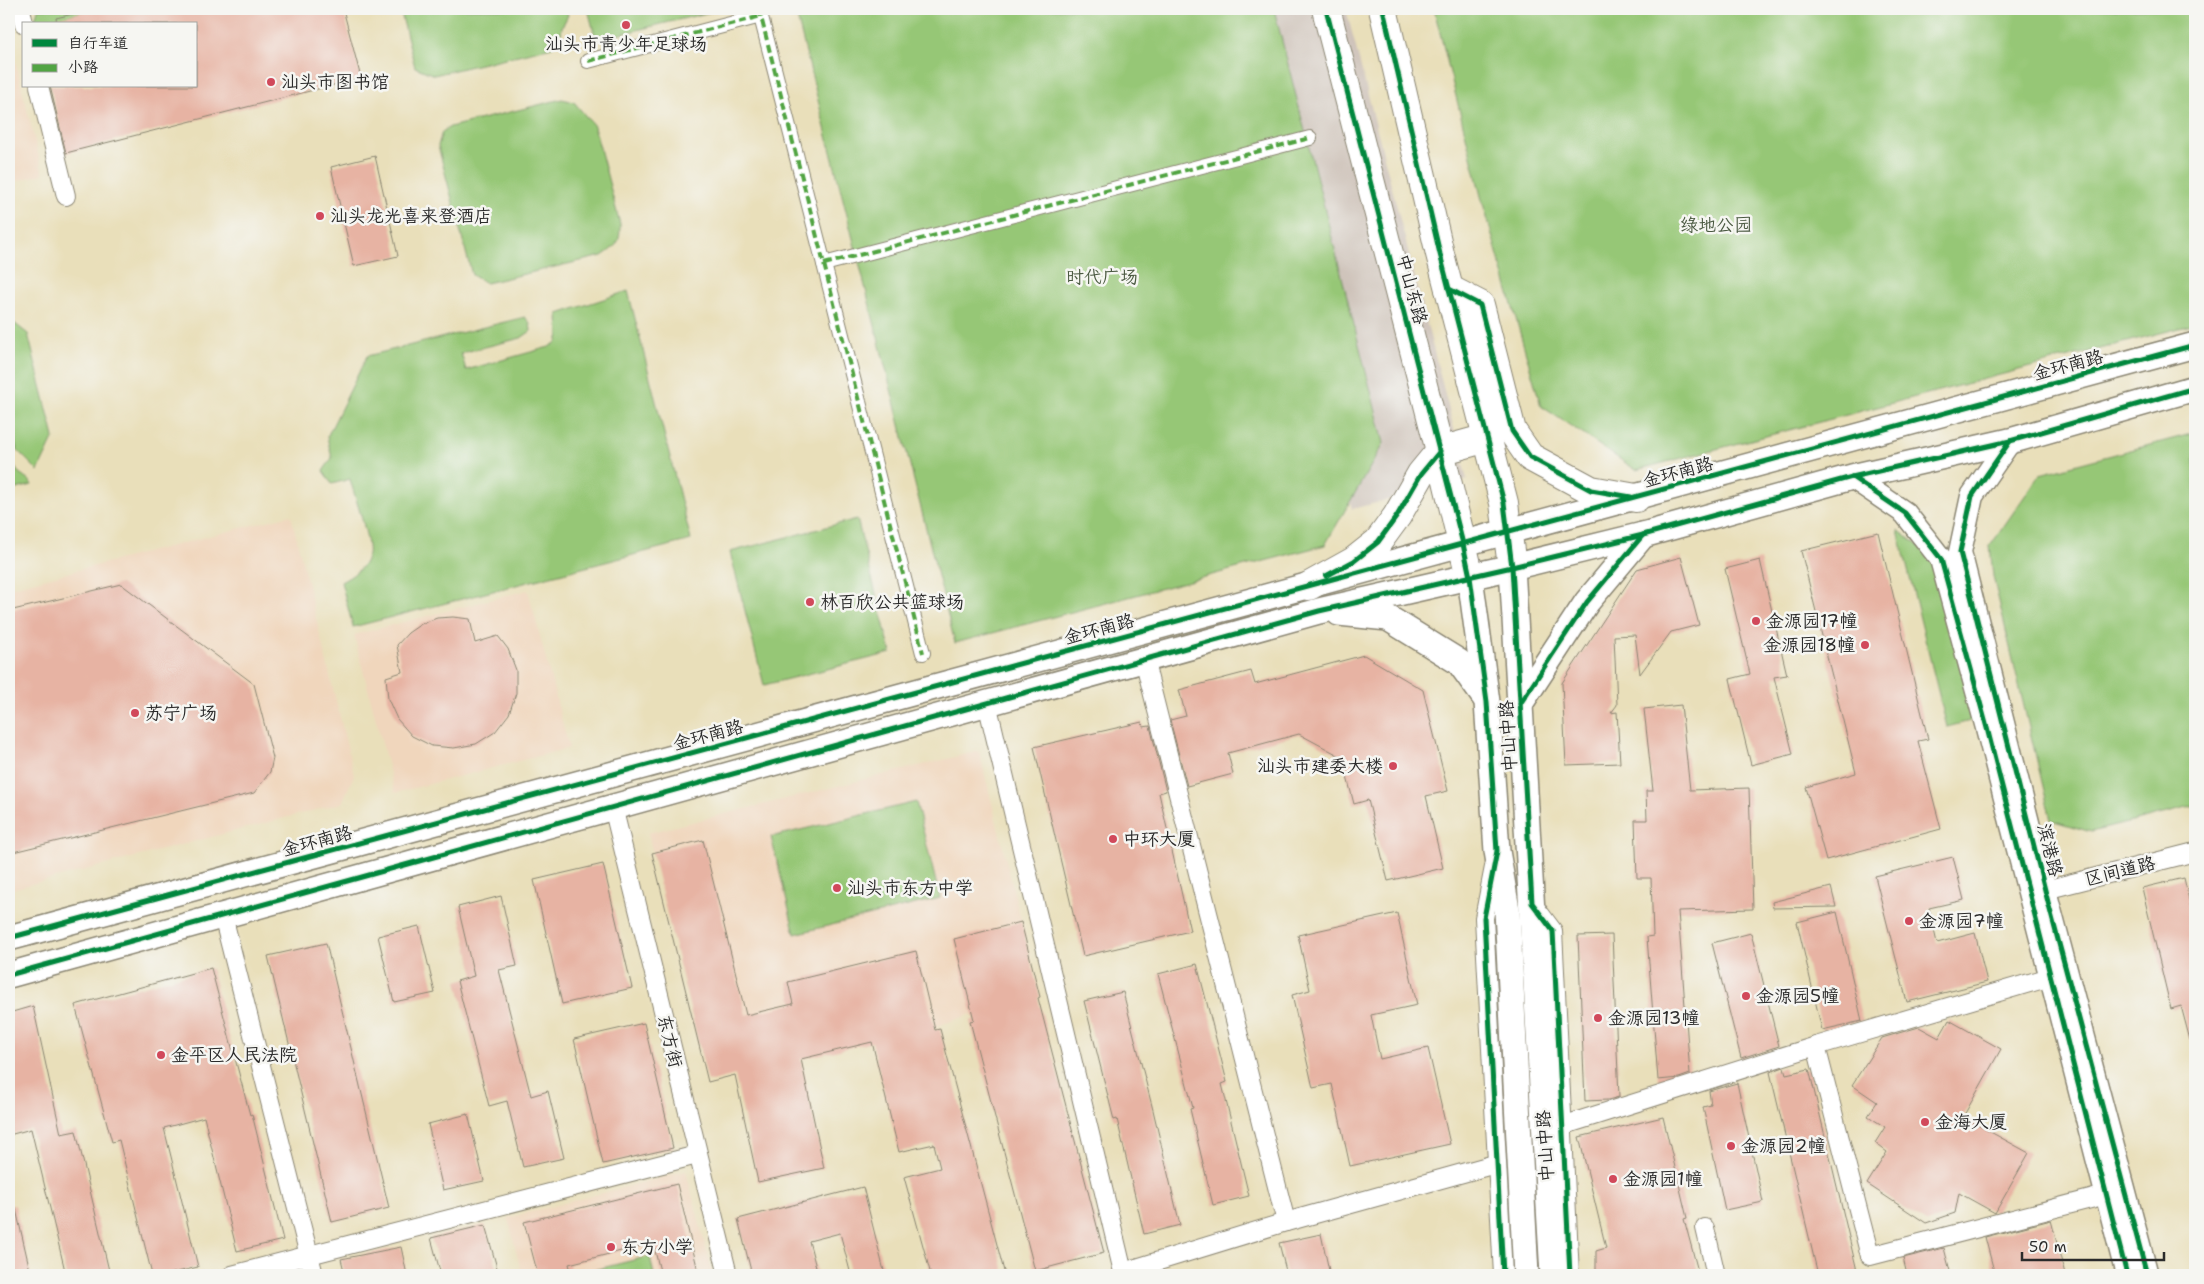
<svg xmlns="http://www.w3.org/2000/svg" width="2204" height="1284" font-family="'Shantell Sans','LXGW WenKai TC',sans-serif">
<style>
.built{fill:#f0d6bc}
.industrial{fill:#cec2b9}
.green{fill:#96c776;stroke:#607950}
.building{fill:#e7b3a3}
.lines{fill:none;stroke-linecap:round;stroke-linejoin:round}
.pedestrian-casing{stroke:#8a8572;stroke-width:16}
.minor-casing{stroke:#8a8572;stroke-width:20}
.tertiary-casing{stroke:#8a8572;stroke-width:25}
.secondary-casing{stroke:#8a8572;stroke-width:28}
.primary-casing{stroke:#8a8572;stroke-width:30}
.pedestrian{stroke:#fff;stroke-width:14}
.minor{stroke:#fff;stroke-width:18}
.tertiary{stroke:#fff;stroke-width:22}
.secondary{stroke:#fff;stroke-width:25}
.primary{stroke:#fff;stroke-width:28}
.quiet{stroke:#51a443;stroke-width:4;stroke-dasharray:8 4;stroke-linecap:butt}
.cycleway-casing{stroke:#f6f6f2;stroke-width:8}
.cycleway{stroke:#00873e;stroke-width:5}
.poi-dot{fill:#d1495b;stroke:#f6f6f2;stroke-width:2}
.labels{text-anchor:middle;dominant-baseline:central;stroke-width:5;stroke-linejoin:round;paint-order:stroke}
.poi-label{font-size:18px;fill:#2b2b2b;stroke:#f6f6f2;text-anchor:start}
.park-label{font-size:18px;fill:#4b5a42;stroke:#f6f6f2}
.street-label{font-size:18px;fill:#2b2b2b;stroke:#f6f6f2}
</style>
<rect width="100%" height="100%" fill="#f6f6f2"/>
<filter id="ink" filterUnits="userSpaceOnUse"><feTurbulence type="fractalNoise" baseFrequency=".02" numOctaves="2"/><feDisplacementMap in="SourceGraphic" scale="10" xChannelSelector="R" yChannelSelector="G"/><feConvolveMatrix kernelMatrix="1 2 1 2 8 2 1 2 1" color-interpolation-filters="sRGB"/></filter>
<filter id="wash" filterUnits="userSpaceOnUse"><feTurbulence type="fractalNoise" baseFrequency=".0096" numOctaves="4" result="noise"/><feDisplacementMap in="SourceGraphic" scale="20" xChannelSelector="R" yChannelSelector="G"/><feGaussianBlur stdDeviation="1.12" result="paint"/><feColorMatrix in="noise" values="0 0 0 0 0 0 0 0 0 0 0 0 0 0 0 0 0 1.4 0 .05"/><feComposite in="paint" operator="in"/></filter>
<g filter="url(#wash)">
<rect width="100%" height="100%" fill="#e9dfba"/>
<!-- built -->
<g class="built">
<path d="M9,36L43,174L9,183Z"/>
<path d="M291,515L354,775L342,803L9,890V588Z"/>
<path d="M528,590L569,748L395,793L354,635Z"/>
<path d="M979,751L1040,997L972,1014L934,1027L708,1082L648,833Z"/>
<path d="M686,1171L713,1275H522L508,1218Z"/>
</g>
<!-- industrial -->
<path class="industrial" d="M1221,9H1346L1467,480L1352,509Z"/>
<!-- green -->
<g class="green">
<path d="M38,9H94L34,24Z"/>
<path d="M400,9H566L568,15L562,27L560,40L552,47L434,75L415,67Z"/>
<path d="M588,9H723L596,40Z"/>
<path d="M795,9H1274L1384,443L1325,545L955,643Z"/>
<path d="M1434,9H2195V324L1636,470L1541,406L1482,200Z"/>
<path d="M562,99L574,102L594,126L620,224C620,243 618,245 602,256L486,283L472,275L438,146L442,132L450,127Z"/>
<path d="M628,291L691,540L353,627L341,582C352,576 364,569 368,555C371,541 354,495 350,479L332,484L323,471L332,458L327,437L367,356L525,317L530,323L531,331L521,338L461,353L466,370L549,347L557,342L559,335L558,314Z"/>
<path d="M9,319L28,334L54,437L38,471L17,450L9,418Z"/>
<path d="M2195,433V806L2091,832L2051,820L1993,576L1990,546L2040,474Z"/>
<path d="M9,458L18,472L29,480L32,485L9,491Z"/>
<path d="M857,519L891,653L764,685L730,552Z"/>
<path d="M1898,530L1924,550L1936,566L1974,720L1947,727Z"/>
<path d="M916,802L940,898L795,934L771,837Z"/>
<path d="M650,1256L654,1275H582V1273Z"/>
</g>
<g id="blocks">
<!-- building -->
<g class="building">
<path d="M94,9H343L361,78L66,153L50,86H196V24H57L56,18Z"/>
<path d="M375,156L398,256L354,266L331,167Z"/>
<path d="M1878,532L1928,739L1918,741L1941,829L1826,860L1806,787L1856,773L1801,551Z"/>
<path d="M1681,557L1699,625L1671,632L1640,674L1635,635L1614,636L1617,705L1611,713L1617,712L1620,763L1566,765L1562,683L1637,569Z"/>
<path d="M1760,560L1787,675L1774,677L1793,754L1751,765L1730,679L1750,674L1725,569Z"/>
<path d="M121,584L254,684L273,758L270,772L254,793L9,853V611Z"/>
<path d="M453,617L470,619L475,643L498,636L508,649L516,670V693L509,714L495,732L476,744L454,748L432,746L412,736L397,719L388,699L386,677L402,672L397,645L408,633L421,624L437,618Z"/>
<path d="M1364,655L1423,690L1448,791L1426,796L1443,868L1388,881L1368,800L1354,804L1342,757L1299,734L1228,753L1233,774L1187,786L1170,720L1186,716L1179,690L1251,671L1255,684Z"/>
<path d="M1681,705L1690,790L1749,788L1753,909L1678,911L1690,1074L1679,1078L1658,1080L1647,937L1653,936L1651,878H1637L1635,820H1647L1646,791H1653L1644,709Z"/>
<path d="M1142,722L1143,727L1150,726L1166,791L1159,793L1190,931L1083,956L1034,747Z"/>
<path d="M703,840L746,1015L793,1004L788,982L916,951L935,1030L940,1029L1005,1275H931L904,1177L940,1168L934,1144L899,1152L872,1042L801,1059L824,1168L758,1182L735,1075L708,1082L652,853Z"/>
<path d="M1953,857L1964,900L1929,908L1937,943L1975,933L1987,982L1907,1002L1875,876Z"/>
<path d="M603,864L632,988L562,1004L534,880Z"/>
<path d="M2184,878L2195,926V1040H2190L2181,1006L2171,1009L2142,888Z"/>
<path d="M1831,887L1836,907L1773,908L1772,902Z"/>
<path d="M501,896L517,966L499,970L531,1096L548,1091L564,1158L523,1167L507,1101L489,1106L457,981L474,976L458,907Z"/>
<path d="M1837,912L1862,1021L1822,1030L1797,922Z"/>
<path d="M1397,913L1417,1005L1371,1015L1380,1059L1428,1048L1450,1144L1350,1166L1332,1084L1313,1088L1292,995L1310,990L1298,935Z"/>
<path d="M1021,922L1040,997L1038,998L1104,1253L1035,1271L970,1021L974,1020L954,939Z"/>
<path d="M419,926L435,993L394,1002L378,936Z"/>
<path d="M1751,933L1779,1046L1741,1058L1712,943Z"/>
<path d="M1612,935L1619,1097L1608,1100L1585,1101L1578,936Z"/>
<path d="M326,943L389,1208L332,1222L268,956Z"/>
<path d="M1197,964L1227,1082L1222,1084L1249,1196L1213,1205L1190,1109L1193,1108L1158,974Z"/>
<path d="M211,968L250,1115L252,1114L283,1240L237,1251L204,1117L164,1128L198,1267L165,1275H152L119,1140L112,1142L75,1005Z"/>
<path d="M1123,992L1153,1110L1180,1225L1144,1234L1117,1119L1114,1120L1084,1001Z"/>
<path d="M33,1006L61,1134L76,1131L110,1275H66L31,1129L9,1135V1013Z"/>
<path d="M1949,1020L2001,1049L1963,1117L2029,1153L1995,1213L1959,1193L1955,1213L1926,1223L1867,1184L1887,1152L1875,1143L1885,1127L1868,1116L1877,1102L1852,1085L1882,1038L1919,1027L1939,1038Z"/>
<path d="M644,1023L673,1148L603,1164L574,1039Z"/>
<path d="M1784,1067L1786,1074L1809,1069L1858,1275H1818L1770,1072Z"/>
<path d="M1737,1083L1763,1202L1725,1210L1703,1107L1711,1105L1709,1091Z"/>
<path d="M468,1114L484,1181L443,1190L428,1124Z"/>
<path d="M1663,1117L1687,1218L1684,1219L1699,1275H1596V1251L1606,1248L1579,1137Z"/>
<path d="M677,1184L699,1275H661L653,1243L569,1264L572,1275H538L524,1222Z"/>
<path d="M863,1187L885,1275H851L840,1233L809,1241L818,1275H752L738,1219Z"/>
<path d="M15,1205L31,1275H9V1206Z"/>
<path d="M2051,1220L2065,1275H1995L1985,1237Z"/>
<path d="M485,1225L499,1275H441L431,1238Z"/>
<path d="M1321,1234L1330,1275H1287L1279,1243Z"/>
<path d="M401,1247L407,1275H345L341,1259Z"/>
<path d="M1944,1248L1951,1275H1907L1903,1258Z"/>
</g>
</g>
</g>
<g filter="url(#ink)">
<use href="#blocks" fill-opacity="0" stroke="#8a8572" stroke-width="1"/>
<g class="lines">
<defs>
<g id="pedestrian">
<path d="M759,9L923,653"/>
<path d="M588,61L761,16"/>
<path d="M824,264L1310,138"/>
</g>
<g id="minor">
<path d="M21,9L24,24"/>
<path d="M39,86L66,196"/>
<path d="M1144,659L1286,1222"/>
<path d="M987,703L1123,1272L1286,1222L1495,1164"/>
<path d="M613,807L728,1275"/>
<path d="M1495,862L1484,918L1503,1275"/>
<path d="M2045,890L2195,852"/>
<path d="M1532,903L1553,931L1570,1275"/>
<path d="M223,916L314,1275"/>
<path d="M2050,977L1816,1046L1870,1256L2106,1195"/>
<path d="M1552,1129L1816,1046"/>
<path d="M1705,1228L1716,1275"/>
<path d="M232,1275L697,1155"/>
</g>
<g id="tertiary">
<path d="M2010,441L1972,496L1960,552L2049,906L2147,1275"/>
<path d="M1852,477L1905,513L1941,559L1987,728L2127,1275"/>
</g>
<g id="secondary">
<path d="M1512,567L1553,1275"/>
<path d="M1470,577L1487,702L1497,851L1507,910L1526,1275"/>
<path d="M1339,613L1388,618L1459,662L1485,698"/>
<path d="M1520,704L1587,602L1643,535"/>
<path d="M9,938L2195,345"/>
<path d="M9,975L1319,611L1512,567L1643,535L1852,477L2010,441L2195,388"/>
</g>
<g id="primary">
<path d="M1326,9L1440,451L1470,577"/>
<path d="M1383,9L1440,254L1504,503L1512,567"/>
<path d="M1449,289L1480,305L1512,431L1530,457L1591,490L1636,498"/>
<path d="M1309,586L1354,561L1378,542L1397,516L1421,474L1440,451L1487,438"/>
</g>
</defs>
<!-- pedestrian casing -->
<use href="#pedestrian" class="pedestrian-casing"/>
<!-- minor casing -->
<use href="#minor" class="minor-casing"/>
<!-- tertiary casing -->
<use href="#tertiary" class="tertiary-casing"/>
<!-- secondary casing -->
<use href="#secondary" class="secondary-casing"/>
<!-- primary casing -->
<use href="#primary" class="primary-casing"/>
<!-- pedestrian -->
<use href="#pedestrian" class="pedestrian"/>
<!-- minor -->
<use href="#minor" class="minor"/>
<!-- tertiary -->
<use href="#tertiary" class="tertiary"/>
<!-- secondary -->
<use href="#secondary" class="secondary"/>
<!-- primary -->
<use href="#primary" class="primary"/>
<!-- quiet -->
<g class="quiet">
<path d="M759,9L923,653"/>
<path d="M588,61L761,16"/>
<path d="M824,264L1310,138"/>
</g>
<defs>
<g id="cycleway">
<path d="M1326,9L1463,544L1470,577L1487,702L1497,851L1484,918L1503,1275"/>
<path d="M1383,9L1440,254L1504,503L1512,567L1532,903L1553,931L1570,1275"/>
<path d="M1449,289L1480,305L1512,431L1530,457L1591,490L1631,497"/>
<path d="M2010,441L1972,496L1960,552L2049,906L2147,1275"/>
<path d="M1852,477L1905,513L1941,559L1987,728L2127,1275"/>
<path d="M1326,576L1354,561L1378,542L1397,516L1421,474L1440,451"/>
<path d="M1520,704L1587,602L1643,535"/>
<path d="M9,938L2195,345"/>
<path d="M9,975L1319,611L1512,567L1643,535L1852,477L2010,441L2195,388"/>
</g>
</defs>
<!-- cycleway casing -->
<use href="#cycleway" class="cycleway-casing"/>
<!-- cycleway -->
<use href="#cycleway" class="cycleway"/>
</g>
</g>
<!-- markers -->
<g class="poi-dot">
<circle cx="626" cy="25" r="5"/>
<circle cx="271" cy="82" r="5"/>
<circle cx="320" cy="216" r="5"/>
<circle cx="810" cy="602" r="5"/>
<circle cx="1756" cy="621" r="5"/>
<circle cx="1865" cy="645" r="5"/>
<circle cx="135" cy="713" r="5"/>
<circle cx="1393" cy="766" r="5"/>
<circle cx="1113" cy="839" r="5"/>
<circle cx="837" cy="888" r="5"/>
<circle cx="1909" cy="921" r="5"/>
<circle cx="1746" cy="996" r="5"/>
<circle cx="1598" cy="1018" r="5"/>
<circle cx="161" cy="1055" r="5"/>
<circle cx="1925" cy="1122" r="5"/>
<circle cx="1731" cy="1146" r="5"/>
<circle cx="1613" cy="1179" r="5"/>
<circle cx="611" cy="1247" r="5"/>
</g>
<g class="labels">
<!-- poi labels -->
<g class="poi-label">
<text x="626" y="44" text-anchor="middle">汕头市青少年足球场</text>
<text x="281" y="82">汕头市图书馆</text>
<text x="330" y="216">汕头龙光喜来登酒店</text>
<text x="820" y="602">林百欣公共篮球场</text>
<text x="1766" y="621">金源园17幢</text>
<text x="1855" y="645" text-anchor="end">金源园18幢</text>
<text x="145" y="713">苏宁广场</text>
<text x="1383" y="766" text-anchor="end">汕头市建委大楼</text>
<text x="1123" y="839">中环大厦</text>
<text x="847" y="888">汕头市东方中学</text>
<text x="1919" y="921">金源园7幢</text>
<text x="1756" y="996">金源园5幢</text>
<text x="1608" y="1018">金源园13幢</text>
<text x="171" y="1055">金平区人民法院</text>
<text x="1935" y="1122">金海大厦</text>
<text x="1741" y="1146">金源园2幢</text>
<text x="1623" y="1179">金源园1幢</text>
<text x="621" y="1247">东方小学</text>
</g>
<!-- park labels -->
<g class="park-label">
<text x="1716" y="225">绿地公园</text>
<text x="1102" y="277">时代广场</text>
</g>
<!-- street labels -->
<g class="street-label">
<text transform="translate(1412 289) rotate(75)">中山东路</text>
<text transform="translate(2068 365) rotate(-15)">金环南路</text>
<text transform="translate(1678 472) rotate(-15)">金环南路</text>
<text transform="translate(1099 629) rotate(-15)">金环南路</text>
<text transform="translate(708 735) rotate(-15)">金环南路</text>
<text transform="translate(1508 736) rotate(-93)">中山中路</text>
<text transform="translate(317 841) rotate(-15)">金环南路</text>
<text transform="translate(2050 850) rotate(76)">滨港路</text>
<text transform="translate(2120 871) rotate(-14)">区间道路</text>
<text transform="translate(670 1041) rotate(76)">东方街</text>
<text transform="translate(1545 1146) rotate(-93)">中山中路</text>
</g>
</g>
<!-- margin -->
<rect width="2204" height="1284" fill="none" stroke="#f6f6f2" stroke-width="30"/>
<!-- legend -->
<rect x="22" y="22" width="175" height="65" fill="#f6f6f2" stroke="#a5a5a2"/>
<rect x="32" y="39" width="25" height="8" fill="#00873e" stroke="#a5a5a2"/>
<text x="68" y="48" font-size="15" fill="#2b2b2b">自行车道</text>
<rect x="32" y="64" width="25" height="8" fill="#51a443" stroke="#a5a5a2"/>
<text x="68" y="72" font-size="15" fill="#2b2b2b">小路</text>
<!-- scale -->
<path d="M2022 1252v8h142v-8" fill="none" stroke="#2b2b2b" stroke-width="2.5"/>
<text x="2029" y="1252" font-size="15" fill="#2b2b2b" stroke="#f6f6f2" stroke-width="4" paint-order="stroke">50 m</text>
</svg>
